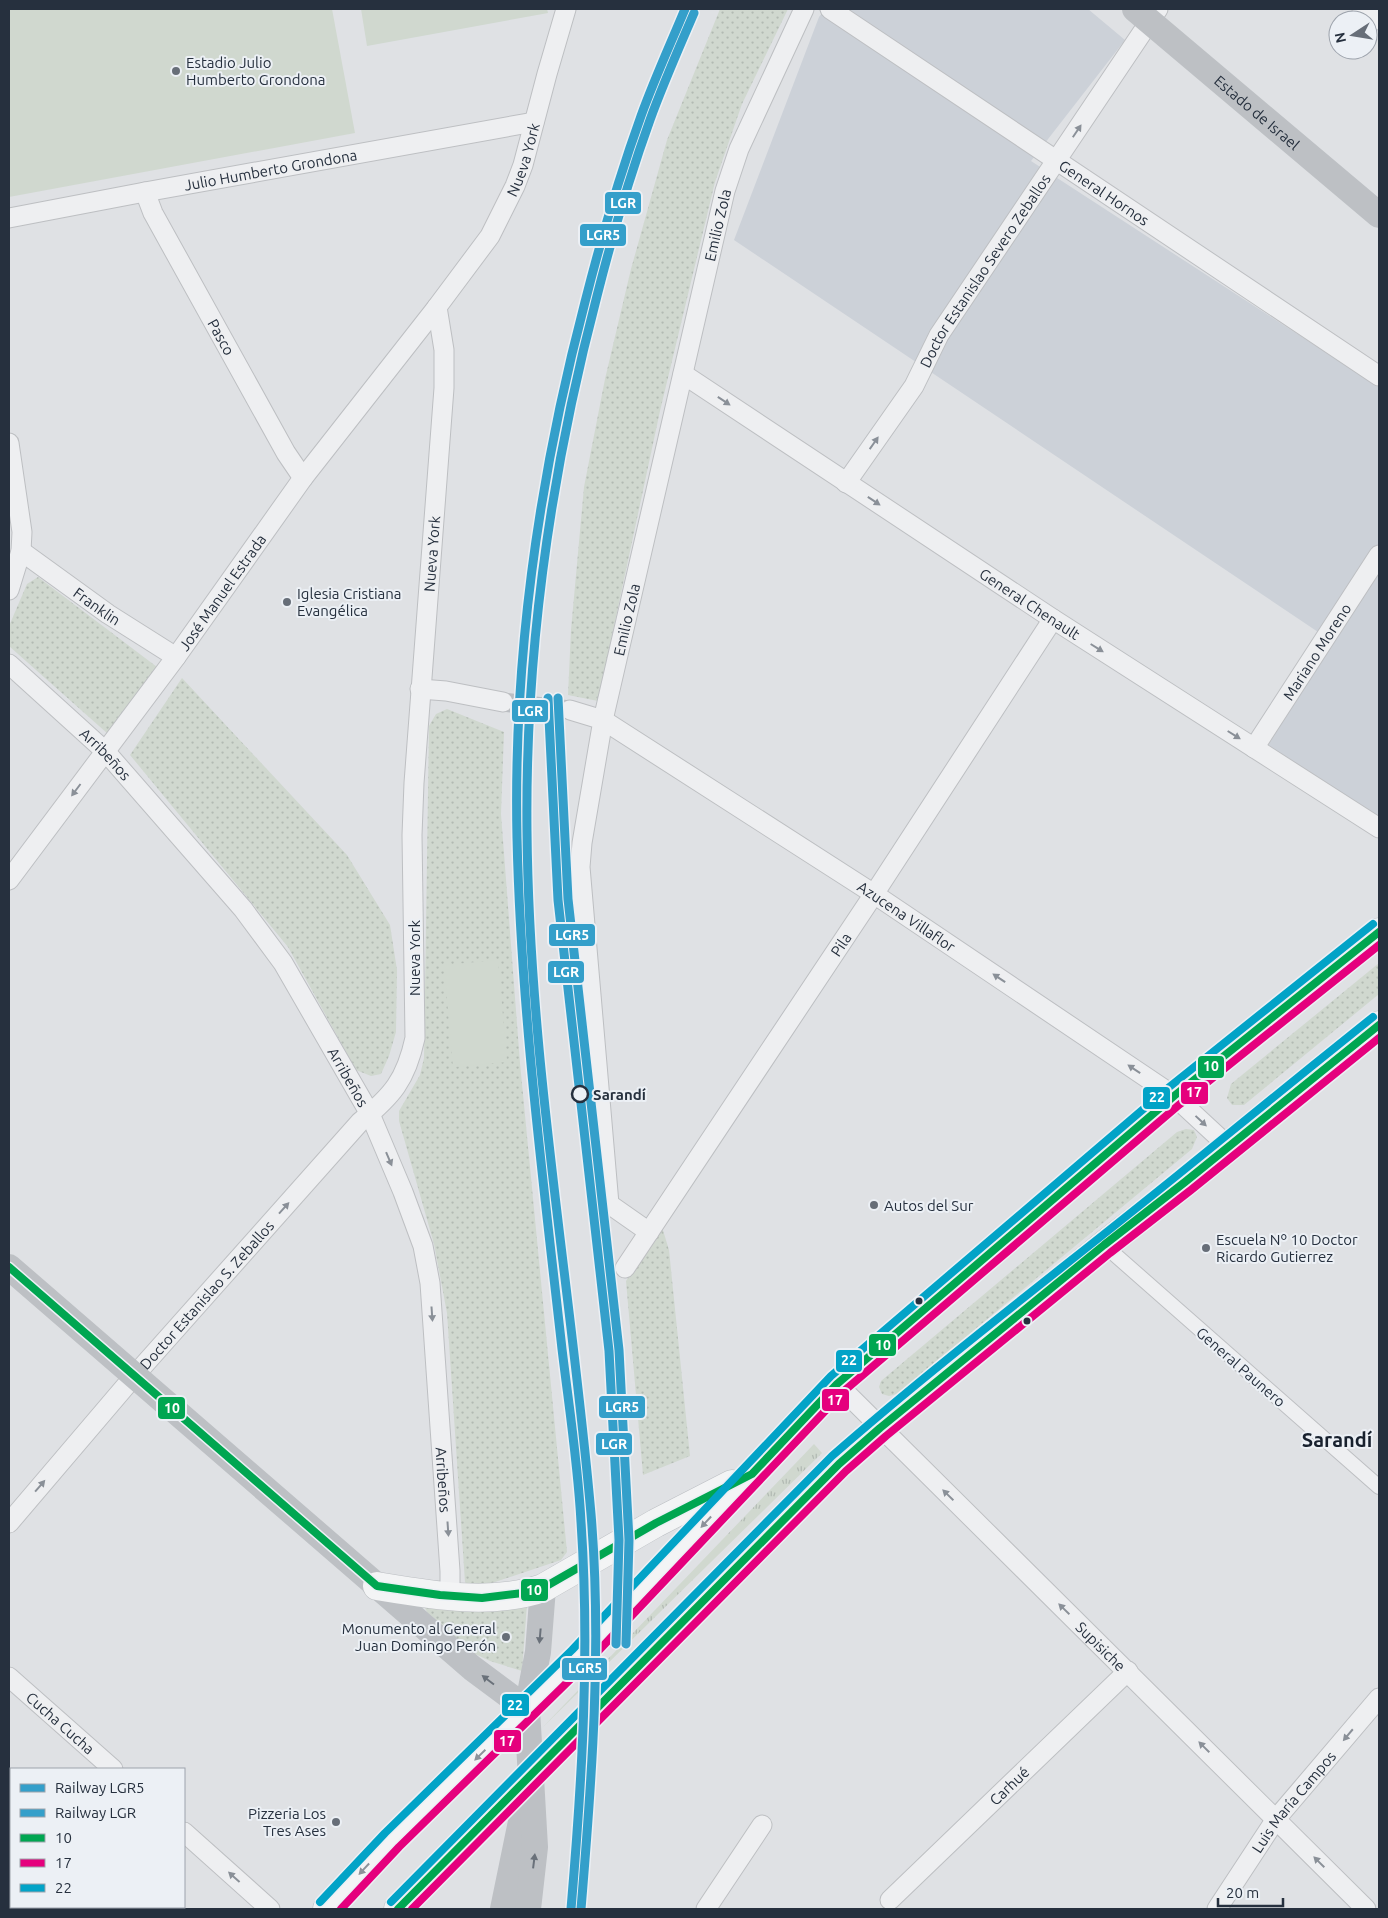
<svg xmlns="http://www.w3.org/2000/svg" width="1388" height="1918" font-family="Ubuntu,sans-serif">
<style>
.built{fill:#ccd1d8}
.grass{fill:url(#grass-tufts)}
.park{fill:url(#park-dots)}
.garden{fill:#d0d8cf}
.lines{fill:none;stroke-linecap:round;stroke-linejoin:round}
.minor-tunnel{stroke:#babec3;stroke-width:19;stroke-dasharray:19 9;stroke-linecap:butt}
.pedestrian-casing{stroke:#bdbfc2;stroke-width:16}
.minor-casing{stroke:#bdbfc2;stroke-width:21}
.primary-casing{stroke:#bbbec2;stroke-width:29}
.pedestrian{stroke:#eeeff1;stroke-width:14}
.minor{stroke:#eeeff1;stroke-width:19}
.secondary{stroke:#bdc0c4;stroke-width:26}
.primary{stroke:#f3f4f5;stroke-width:28}
.bus-1-casing{stroke:#ecf0f5;stroke-width:11}
.bus-2-casing{stroke:#ecf0f5;stroke-width:11}
.bus-3-casing{stroke:#ecf0f5;stroke-width:11}
.bus-1{stroke:#00a651;stroke-width:8}
.bus-2{stroke:#e5007d;stroke-width:8}
.bus-3{stroke:#02a3c7;stroke-width:8}
.rail-1-casing{stroke:#ecf0f5;stroke-width:12}
.rail-2-casing{stroke:#ecf0f5;stroke-width:12}
.rail-1{stroke:#349fca;stroke-width:9}
.rail-2{stroke:#349fca;stroke-width:9}
.oneway{fill:#8a9098}
.oneway2{fill:#8c929a}
.oneway3{fill:#6a717a}
.poi-dot{fill:#676e78;stroke:#ecf0f5;stroke-width:2}
.stop-dot{fill:#ecf0f5;stroke:#26303e;stroke-width:2.5}
.bus-dot{fill:#26303e;stroke:#ecf0f5;stroke-width:2}
.labels{text-anchor:middle;dominant-baseline:central;stroke-width:4;stroke-linejoin:round;paint-order:stroke}
.poi-label{font-size:15px;fill:#26303e;stroke:#ecf0f5;text-anchor:start}
.street-label{font-size:15px;fill:#26303e;stroke:#ecf0f5}
.stop-label{font-size:15px;font-weight:bold;fill:#26303e;stroke:#ecf0f5;text-anchor:start}
.district-label{font-size:20px;font-weight:bold;fill:#18212e;stroke:#ecf0f5}
.line-badge{stroke:#ecf0f5;stroke-width:2}
.badge-label{font-size:14px;text-anchor:middle;font-weight:bold;fill:#fff}
</style>
<defs>
<pattern id="grass-tufts" width="24" height="20" patternUnits="userSpaceOnUse" patternTransform="scale(1.25)"><rect width="24" height="20" fill="#d0d8cf"/><path d="M3 7l-1-3M5 7V3M7 7l1-3M15 17l-1-3M17 17v-4M19 17l1-3" fill="none" stroke="#b2bab3"/></pattern>
<pattern id="park-dots" width="8" height="8" patternUnits="userSpaceOnUse" patternTransform="scale(1.25)"><rect width="8" height="8" fill="#d0d8cf"/><path d="M2 2h.1M6 6h.1" fill="none" stroke="#b2bab3" stroke-width="1.8" stroke-linecap="round"/></pattern>
</defs>
<rect width="100%" height="100%" fill="#dfe1e4"/>
<!-- built -->
<path class="built" d="M825,9H1088L1125,40L1031,161L1379,387V829L1262,749L1324,636L734,240L819,17Z"/>
<!-- grass -->
<path class="grass" d="M814,1444L822,1453L541,1729Z"/>
<!-- park -->
<g class="park">
<path d="M720,9H788L742,104L715,182L660,411L598,701L568,695L571,630L584,487L605,379L631,269L667,140Z"/>
<path d="M38,577L157,667L108,734L9,646V626L27,584Z"/>
<path d="M182,678L347,855L390,925L397,970L396,1032L389,1056L381,1074L371,1076L356,1070L288,947L130,755Z"/>
<path d="M447,709L504,732L501,814L520,1063L567,1552L561,1560L477,1588L467,1585L465,1582L447,1313L434,1244L399,1121V1111L420,1075L424,1058L429,726L436,714Z"/>
<path d="M1379,963V994L1244,1105H1232L1227,1098L1231,1084Z"/>
<path d="M1186,1129L1194,1130L1197,1137L1192,1149L897,1394L889,1396L882,1394L879,1387L881,1381L1177,1132Z"/>
<path d="M662,1227L669,1250L690,1456L643,1475L626,1281Z"/>
<path d="M527,1604L522,1671L490,1661L471,1652L427,1612L425,1608L430,1606Z"/>
</g>
<!-- garden -->
<g class="garden">
<path d="M9,9H332L355,133L9,197Z"/>
<path d="M361,9H547L548,13L367,46Z"/>
<path d="M498,960L507,1062L453,1067L444,965Z"/>
</g>
<g class="lines">
<!-- minor-tunnel -->
<path class="minor-tunnel" d="M503,702L570,710"/>
<defs>
<path id="pedestrian" d="M1104,1245L1379,1487"/>
<g id="minor">
<path id="s1" d="M830,9L1379,376"/>
<path d="M1362,9L1379,20"/>
<path id="s2" d="M145,192L153,213L286,453L303,478"/>
<path id="s3" d="M9,218L145,192L534,122"/>
<path id="s4" d="M683,374L1053,619L1379,828"/>
<path d="M9,443L22,532L21,551L9,590"/>
<path id="s5" d="M846,483L914,386L939,335L1158,9"/>
<path id="s6" d="M21,551L108,614L176,657"/>
<path id="s7" d="M9,664L105,751L243,909L283,963L370,1114L403,1192L423,1246L430,1283L450,1571V1596"/>
<path d="M420,689L446,691L503,702"/>
<path id="s8" d="M570,710L603,720L874,894L1174,1096L1228,1146"/>
<path id="s9" d="M1254,748L1379,555"/>
<path id="s10" d="M9,880L176,657L303,478L437,307"/>
<path id="s11" d="M649,1232L609,1204L580,867L582,843L603,720L725,191L739,149L804,9"/>
<path id="s12" d="M625,1268L874,894L1053,619"/>
<path id="s13" d="M837,1384L1366,1909"/>
<path id="s14" d="M9,1523L135,1375L360,1122C392,1096 406,1080 415,1038L412,835L414,783L444,388V350L437,307L490,236L515,186L523,165L547,74L566,9"/>
<path id="s15" d="M9,1677L113,1769"/>
<path d="M184,1832L270,1909"/>
<path id="s16" d="M890,1900L1128,1671"/>
<path d="M706,1909L762,1825"/>
<path id="s17" d="M1217,1909L1276,1819L1379,1698"/>
</g>
<g id="primary">
<path d="M377,1586C431,1595 491,1606 543,1588L656,1523L732,1484"/>
<path d="M327,1909L392,1840L579,1657L837,1384L1174,1096L1379,932"/>
<path d="M398,1909L839,1464L880,1428L1104,1245L1185,1182L1228,1146L1379,1025"/>
</g>
</defs>
<!-- pedestrian casing -->
<use href="#pedestrian" class="pedestrian-casing"/>
<!-- minor casing -->
<use href="#minor" class="minor-casing"/>
<!-- primary casing -->
<use href="#primary" class="primary-casing"/>
<!-- pedestrian -->
<use href="#pedestrian" class="pedestrian"/>
<!-- minor -->
<use href="#minor" class="minor"/>
<!-- secondary -->
<g class="secondary">
<path id="s18" d="M1135,9L1379,215"/>
<path d="M9,1267L472,1668L527,1709"/>
<path d="M503,1909L524,1807"/>
<path d="M528,1909L535,1847L527,1709L538,1652L543,1588"/>
</g>
<!-- primary -->
<use href="#primary" class="primary"/>
<defs>
<g id="bus-1">
<path d="M9,1267L377,1586L440,1595L482,1598L523,1593L543,1588L656,1523L752,1474L837,1384L1174,1096L1379,932"/>
<path d="M398,1909L839,1464L880,1428L1104,1245L1185,1182L1379,1025"/>
</g>
<g id="bus-2">
<path d="M341,1909L399,1847L586,1664L844,1391L1180,1104L1379,945"/>
<path d="M412,1909L846,1471L886,1436L1110,1253L1191,1190L1379,1038"/>
</g>
<g id="bus-3">
<path d="M320,1902L385,1833L572,1650L831,1376L1168,1088L1373,924"/>
<path d="M391,1902L832,1456C944,1358 1063,1268 1179,1174C1243,1122 1308,1069 1373,1017"/>
</g>
</defs>
<!-- bus-1 casing -->
<use href="#bus-1" class="bus-1-casing"/>
<!-- bus-2 casing -->
<use href="#bus-2" class="bus-2-casing"/>
<!-- bus-3 casing -->
<use href="#bus-3" class="bus-3-casing"/>
<!-- bus-1 -->
<use href="#bus-1" class="bus-1"/>
<!-- bus-2 -->
<use href="#bus-2" class="bus-2"/>
<!-- bus-3 -->
<use href="#bus-3" class="bus-3"/>
<defs>
<g id="rail-1">
<path d="M558,698L568,899L619,1350L629,1540L626,1644"/>
<path d="M571,1909C582,1780 590,1652 581,1522C578,1464 569,1407 562,1349C543,1179 521,1009 517,838C513,657 539,477 585,302C601,239 619,177 641,116C654,80 670,45 685,9"/>
</g>
<g id="rail-2">
<path d="M548,698L558,900L609,1351L619,1540L616,1644"/>
<path d="M581,1909C592,1778 602,1645 591,1514C571,1286 529,1060 527,831C525,649 551,471 597,296C612,237 629,178 650,120C663,84 679,48 694,13"/>
</g>
</defs>
<!-- rail-1 casing -->
<use href="#rail-1" class="rail-1-casing"/>
<!-- rail-2 casing -->
<use href="#rail-2" class="rail-2-casing"/>
<!-- rail-1 -->
<use href="#rail-1" class="rail-1"/>
<!-- rail-2 -->
<use href="#rail-2" class="rail-2"/>
</g>
<!-- one-way arrows -->
<defs><path id="oneway-solid" d="M-6-.8H1V-3.2L6.5 0L1 3.2V.8H-6Z" transform="scale(1.25)"/></defs>
<g class="oneway">
<use href="#oneway-solid" transform="translate(1077 131) rotate(-56)"/>
<use href="#oneway-solid" transform="translate(724 401) rotate(34)"/>
<use href="#oneway-solid" transform="translate(874 443) rotate(-55)"/>
<use href="#oneway-solid" transform="translate(874 501) rotate(34)"/>
<use href="#oneway-solid" transform="translate(1097 648) rotate(32)"/>
<use href="#oneway-solid" transform="translate(1234 735) rotate(32)"/>
<use href="#oneway-solid" transform="translate(76 790) rotate(127)"/>
<use href="#oneway-solid" transform="translate(999 978) rotate(-146)"/>
<use href="#oneway-solid" transform="translate(1134 1069) rotate(-146)"/>
<use href="#oneway-solid" transform="translate(1201 1121) rotate(43)"/>
<use href="#oneway-solid" transform="translate(389 1159) rotate(67)"/>
<use href="#oneway-solid" transform="translate(284 1208) rotate(-48)"/>
<use href="#oneway-solid" transform="translate(432 1314) rotate(86)"/>
<use href="#oneway-solid" transform="translate(40 1486) rotate(-49)"/>
<use href="#oneway-solid" transform="translate(948 1495) rotate(-136)"/>
<use href="#oneway-solid" transform="translate(448 1529) rotate(86)"/>
<use href="#oneway-solid" transform="translate(1064 1609) rotate(-136)"/>
<use href="#oneway-solid" transform="translate(1348 1735) rotate(130)"/>
<use href="#oneway-solid" transform="translate(1204 1747) rotate(-135)"/>
<use href="#oneway-solid" transform="translate(1319 1862) rotate(-135)"/>
<use href="#oneway-solid" transform="translate(234 1877) rotate(-138)"/>
</g>
<g class="oneway2">
<use href="#oneway-solid" transform="translate(706 1522) rotate(133)"/>
<use href="#oneway-solid" transform="translate(480 1755) rotate(136)"/>
<use href="#oneway-solid" transform="translate(364 1869) rotate(133)"/>
</g>
<g class="oneway3">
<use href="#oneway-solid" transform="translate(540 1636) rotate(95)"/>
<use href="#oneway-solid" transform="translate(488 1680) rotate(-143)"/>
<use href="#oneway-solid" transform="translate(534 1861) rotate(-83)"/>
</g>
<!-- markers -->
<g class="poi-dot">
<circle cx="176" cy="71" r="5"/>
<circle cx="287" cy="602" r="5"/>
<circle cx="874" cy="1205" r="5"/>
<circle cx="1206" cy="1248" r="5"/>
<circle cx="506" cy="1637" r="5"/>
<circle cx="336" cy="1822" r="5"/>
</g>
<circle class="stop-dot" cx="580" cy="1094" r="8"/>
<g class="bus-dot">
<circle cx="919" cy="1301" r="4.5"/>
<circle cx="1027" cy="1321" r="4.5"/>
</g>
<g class="labels">
<!-- poi labels -->
<g class="poi-label">
<text x="186" y="62">Estadio Julio<tspan x="186" dy="17">Humberto Grondona</tspan></text>
<text x="297" y="593">Iglesia Cristiana<tspan x="297" dy="17">Evangélica</tspan></text>
<text x="884" y="1205">Autos del Sur</text>
<text x="1216" y="1239">Escuela Nº 10 Doctor<tspan x="1216" dy="17">Ricardo Gutierrez</tspan></text>
<text x="496" y="1628" text-anchor="end">Monumento al General<tspan x="496" dy="17">Juan Domingo Perón</tspan></text>
<text x="326" y="1813" text-anchor="end">Pizzeria Los<tspan x="326" dy="17">Tres Ases</tspan></text>
</g>
<!-- street labels -->
<g class="street-label">
<text stroke="none"><textPath href="#s18" startOffset="160">Estado de Israel</textPath></text>
<text stroke="none"><textPath href="#s14" startOffset="1541">Nueva York</textPath></text>
<text stroke="none"><textPath href="#s3" startOffset="266">Julio Humberto Grondona</textPath></text>
<text stroke="none"><textPath href="#s1" startOffset="330">General Hornos</textPath></text>
<text stroke="none"><textPath href="#s11" startOffset="1044">Emilio Zola</textPath></text>
<text stroke="none"><textPath href="#s5" startOffset="254">Doctor Estanislao Severo Zeballos</textPath></text>
<text stroke="none"><textPath href="#s2" startOffset="164">Pasco</textPath></text>
<text stroke="none"><textPath href="#s14" startOffset="1121">Nueva York</textPath></text>
<text stroke="none"><textPath href="#s10" startOffset="358">José Manuel Estrada</textPath></text>
<text stroke="none"><textPath href="#s4" startOffset="416">General Chenault</textPath></text>
<text stroke="none"><textPath href="#s6" startOffset="94">Franklin</textPath></text>
<text stroke="none"><textPath href="#s11" startOffset="639">Emilio Zola</textPath></text>
<text stroke="none"><textPath href="#s9" startOffset="115">Mariano Moreno</textPath></text>
<text stroke="none"><textPath href="#s7" startOffset="132">Arribeños</textPath></text>
<text stroke="none"><textPath href="#s8" startOffset="396">Azucena Villaflor</textPath></text>
<text stroke="none"><textPath href="#s12" startOffset="389">Pila</textPath></text>
<text transform="translate(414 958) rotate(-90)">Nueva York</text>
<text stroke="none"><textPath href="#s7" startOffset="538">Arribeños</textPath></text>
<text stroke="none"><textPath href="#s14" startOffset="302">Doctor Estanislao S. Zeballos</textPath></text>
<text transform="translate(1241 1367) rotate(41)">General Paunero</text>
<text stroke="none"><textPath href="#s7" startOffset="958">Arribeños</textPath></text>
<text stroke="none"><textPath href="#s13" startOffset="372">Supisiche</textPath></text>
<text stroke="none"><textPath href="#s15" startOffset="69">Cucha Cucha</textPath></text>
<text stroke="none"><textPath href="#s16" startOffset="165">Carhué</textPath></text>
<text stroke="none"><textPath href="#s17" startOffset="132">Luis María Campos</textPath></text>
</g>
<!-- stop labels -->
<g class="stop-label">
<text x="593" y="1094">Sarandí</text>
</g>
<!-- district labels -->
<g class="district-label">
<text x="1337" y="1439">Sarandí</text>
</g>
</g>
<g class="line-badge">
<rect x="604" y="191" width="38" height="24" rx="5" fill="#349fca"/>
<rect x="579" y="223" width="48" height="24" rx="5" fill="#349fca"/>
<rect x="511" y="699" width="38" height="24" rx="5" fill="#349fca"/>
<rect x="548" y="923" width="48" height="24" rx="5" fill="#349fca"/>
<rect x="547" y="960" width="38" height="24" rx="5" fill="#349fca"/>
<rect x="1197" y="1055" width="28" height="24" rx="5" fill="#00a651"/>
<rect x="1180" y="1081" width="29" height="24" rx="5" fill="#e5007d"/>
<rect x="1142" y="1086" width="29" height="24" rx="5" fill="#02a3c7"/>
<rect x="868" y="1333" width="29" height="24" rx="5" fill="#00a651"/>
<rect x="835" y="1349" width="28" height="24" rx="5" fill="#02a3c7"/>
<rect x="821" y="1388" width="29" height="24" rx="5" fill="#e5007d"/>
<rect x="598" y="1395" width="48" height="24" rx="5" fill="#349fca"/>
<rect x="157" y="1396" width="29" height="24" rx="5" fill="#00a651"/>
<rect x="595" y="1432" width="38" height="24" rx="5" fill="#349fca"/>
<rect x="520" y="1578" width="29" height="24" rx="5" fill="#00a651"/>
<rect x="561" y="1657" width="47" height="24" rx="5" fill="#349fca"/>
<rect x="501" y="1693" width="29" height="24" rx="5" fill="#02a3c7"/>
<rect x="493" y="1729" width="29" height="24" rx="5" fill="#e5007d"/>
</g>
<g class="badge-label">
<text x="623" y="208">LGR</text>
<text x="603" y="240">LGR5</text>
<text x="530" y="716">LGR</text>
<text x="572" y="940">LGR5</text>
<text x="566" y="977">LGR</text>
<text x="1211" y="1071">10</text>
<text x="1194" y="1097">17</text>
<text x="1157" y="1102">22</text>
<text x="883" y="1350">10</text>
<text x="849" y="1365">22</text>
<text x="835" y="1405">17</text>
<text x="622" y="1412">LGR5</text>
<text x="172" y="1413">10</text>
<text x="614" y="1449">LGR</text>
<text x="534" y="1595">10</text>
<text x="585" y="1673">LGR5</text>
<text x="515" y="1710">22</text>
<text x="507" y="1746">17</text>
</g>
<!-- border -->
<rect width="1388" height="1918" fill="none" stroke="#26303e" stroke-width="20"/>
<!-- legend -->
<rect x="10" y="1768" width="175" height="140" fill="#ecf0f5" stroke="#9da3ac"/>
<rect x="20" y="1784" width="25" height="8" fill="#349fca" stroke="#9da3ac"/>
<text x="55" y="1793" font-size="15" fill="#26303e">Railway LGR5</text>
<rect x="20" y="1809" width="25" height="8" fill="#349fca" stroke="#9da3ac"/>
<text x="55" y="1818" font-size="15" fill="#26303e">Railway LGR</text>
<rect x="20" y="1834" width="25" height="8" fill="#00a651" stroke="#9da3ac"/>
<text x="55" y="1843" font-size="15" fill="#26303e">10</text>
<rect x="20" y="1859" width="25" height="8" fill="#e5007d" stroke="#9da3ac"/>
<text x="55" y="1868" font-size="15" fill="#26303e">17</text>
<rect x="20" y="1884" width="25" height="8" fill="#02a3c7" stroke="#9da3ac"/>
<text x="55" y="1893" font-size="15" fill="#26303e">22</text>
<!-- north arrow -->
<g transform="translate(1353 35) rotate(258)"><circle r="24" fill="#ecf0f5" stroke="#9da3ac"/>
<path d="M0-4L9 19L0 12L-9 19Z" fill="#676e78"/>
<text y="-8" font-size="14" font-weight="bold" text-anchor="middle" fill="#26303e">N</text>
</g>
<!-- scale -->
<path d="M1218 1898v8h65v-8" fill="none" stroke="#26303e" stroke-width="2.5"/>
<text x="1226" y="1898" font-size="15" fill="#26303e" stroke="#ecf0f5" stroke-width="4" paint-order="stroke">20 m</text>
</svg>
